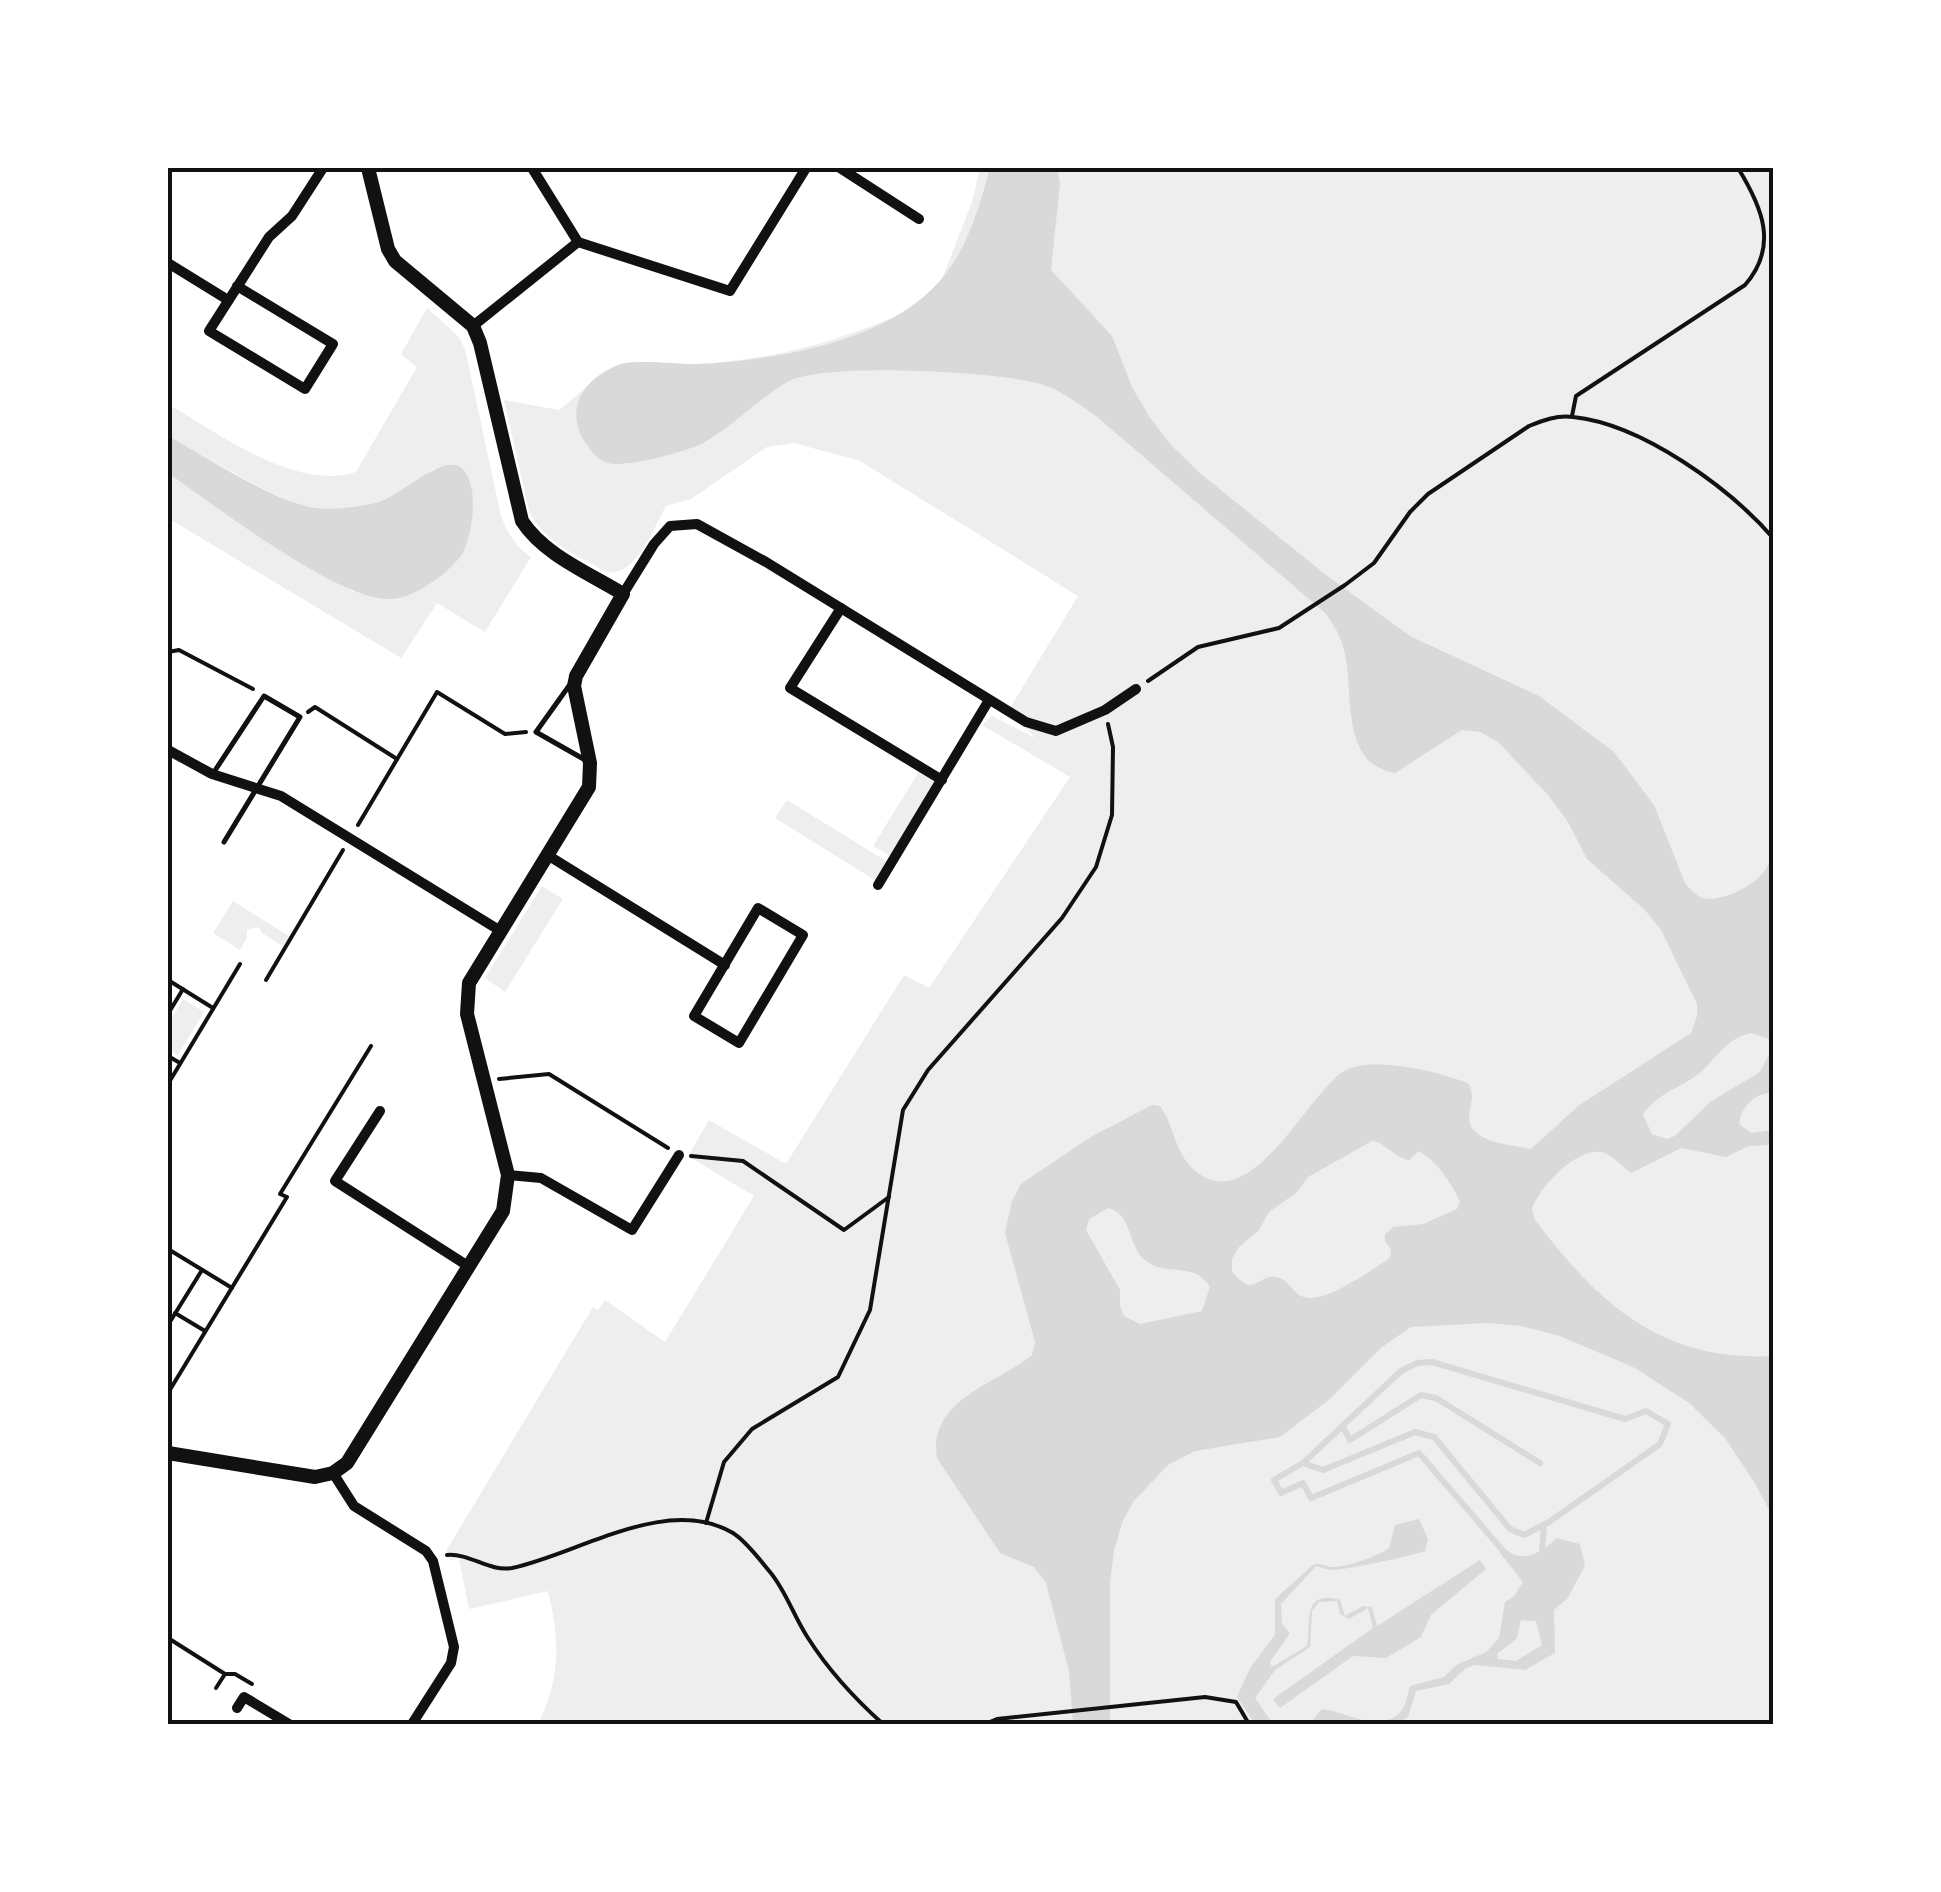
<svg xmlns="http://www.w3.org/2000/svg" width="1941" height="1892" font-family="'PT Sans',sans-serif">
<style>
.green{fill:#eee}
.water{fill:#d9d9d9;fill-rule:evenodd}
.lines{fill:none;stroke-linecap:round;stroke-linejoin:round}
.stream{stroke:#d9d9d9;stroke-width:6}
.path{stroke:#111;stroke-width:4}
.service{stroke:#111;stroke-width:5}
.minor{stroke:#111;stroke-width:10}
.tertiary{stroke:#111;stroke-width:14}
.neatline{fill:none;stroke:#111;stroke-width:4}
</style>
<rect width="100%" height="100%" fill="#fff"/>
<!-- green -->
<g class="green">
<path d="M980,168H1773V1724H538C561,1677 560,1642 548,1591L469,1609L459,1559L450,1560L446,1551L593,1307L598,1310L605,1300L665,1342L754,1196L688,1156L709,1120L786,1164L904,975L929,988L1070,777L982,725L992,716L1035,738L1010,708L1078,596L860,461L794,443L767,447L691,499L666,506C652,530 638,576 606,572C577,555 544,542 529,511L504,400L559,410C574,399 605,368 621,364C642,359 676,365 699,364C783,359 861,336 935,297L972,202Z"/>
<path d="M427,308L459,337L465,349L501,516C508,533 515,547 531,557L485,632L437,603L401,658L168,518V473L264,539L354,592L472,523V486L433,469C398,503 337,520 290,501C248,484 208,457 168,436V404C217,433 297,492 356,472L417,367L401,354Z"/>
<path d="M920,770L932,776L933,783L890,856L873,846Z"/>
<path d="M787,800L886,861L875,880L775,818Z"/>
<path d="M542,886L563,899L505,992L485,978Z"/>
<path d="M233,901L289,936L283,946L262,933L259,927L247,930V938L240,950L213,933Z"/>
<path d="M183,999L204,1012L178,1055L168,1049V1024Z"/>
</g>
<!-- water -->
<g class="water">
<path d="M990,168H1057L1060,183L1051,270L1112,336L1133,389L1151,419L1172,446L1201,474L1326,575L1410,636L1539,696L1614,752L1654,805L1685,883C1691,890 1695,895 1703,898C1721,903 1756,885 1766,869C1770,862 1771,854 1773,846V1093C1755,1092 1741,1107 1739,1124L1751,1133L1773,1130V1145L1749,1146L1726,1157L1681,1148L1631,1173C1623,1167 1613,1156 1605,1153C1579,1144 1539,1187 1532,1209L1535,1220C1598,1303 1661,1362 1773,1356V1518L1756,1485L1725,1438L1689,1403L1635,1368L1560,1336L1521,1326L1487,1323L1411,1327L1382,1347L1330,1399L1280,1437L1195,1451L1168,1465L1133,1502L1122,1523L1114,1551L1110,1583V1724H1073L1069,1671L1046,1583L1034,1567L1000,1553L937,1458C928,1399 997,1384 1032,1355L1035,1342L1005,1233L1012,1201L1021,1184L1037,1173L1089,1138L1152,1105L1160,1106C1174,1125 1174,1149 1191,1167C1250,1227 1312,1083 1348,1069C1377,1057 1441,1072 1469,1084C1475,1097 1470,1103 1469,1117C1468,1143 1512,1145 1531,1149L1578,1106L1691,1033L1697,1016V1004L1661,930L1645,910L1587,859L1568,822L1549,796L1498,742L1480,732L1462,730L1395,773C1337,763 1356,688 1343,646C1339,633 1333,623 1324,612L1096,416C1079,404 1063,392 1044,385C1004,371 823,362 789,381C758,399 733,426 703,443C686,452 625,468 608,463C600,460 595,456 590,449C563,416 578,382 616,366C634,358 676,365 698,364C779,360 896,341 947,272C969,243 981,202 990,168ZM1750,1033L1769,1039L1773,1046L1760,1072L1710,1102L1675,1136L1667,1139L1652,1134L1643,1115C1656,1093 1682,1088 1701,1072C1719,1055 1725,1040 1750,1033ZM1372,1141C1385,1142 1393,1157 1409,1160L1419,1151C1438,1162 1450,1182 1460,1201L1457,1209L1423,1224L1393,1227L1385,1234V1242L1391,1249L1390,1258C1371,1270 1325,1304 1304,1297C1292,1294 1290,1281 1280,1278C1258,1270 1255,1302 1232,1271V1259L1238,1248L1258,1231L1269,1212L1296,1193L1308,1177ZM1108,1208C1132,1213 1128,1247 1145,1260C1166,1278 1194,1260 1210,1287L1202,1311L1140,1324L1124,1316L1120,1306V1290L1086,1230L1089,1219Z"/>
<path d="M168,436C208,457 274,503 317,508C336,510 360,507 378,502C402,495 438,458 458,466C482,477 473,540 460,557C446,575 413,599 390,599C339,601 213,504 168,473Z"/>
<path d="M1419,1519L1428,1539L1425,1551C1420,1554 1341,1571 1332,1570C1326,1570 1321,1567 1316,1566L1281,1604L1282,1624L1290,1633L1270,1662L1272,1667L1307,1646C1312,1621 1301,1590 1340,1600L1345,1616L1363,1606L1372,1607L1377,1626L1480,1560L1486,1569L1431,1615L1421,1637L1386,1658L1353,1656L1280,1708L1273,1699L1373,1628L1368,1608L1349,1619L1340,1614L1337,1601L1319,1602L1312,1611L1310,1647L1275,1670L1255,1698L1273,1724H1255L1237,1697L1250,1668L1275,1635V1599L1314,1564C1320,1563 1325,1566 1331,1567C1346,1568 1378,1556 1389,1548L1395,1525Z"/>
<path d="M1557,1538L1580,1544L1585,1566L1567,1599L1554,1610L1555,1653L1525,1670L1475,1665L1466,1668L1449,1684L1416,1691L1408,1717L1398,1723L1299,1724L1311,1722L1322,1709C1345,1711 1382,1736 1402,1710C1406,1705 1408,1692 1410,1686L1444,1677L1456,1665L1486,1652L1499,1638L1505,1602L1514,1596L1523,1582L1500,1553L1504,1548C1522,1565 1541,1553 1557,1538ZM1521,1620L1536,1621L1542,1645L1516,1661L1498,1659L1497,1654L1517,1638Z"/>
</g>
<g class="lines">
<!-- stream -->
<g class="stream">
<path d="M1343,1427L1350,1440L1421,1395L1436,1398L1540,1463"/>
<path d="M1303,1463L1323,1470L1415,1432L1434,1437L1510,1529L1524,1535L1549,1522L1660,1444L1668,1424L1646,1411L1625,1419L1432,1362L1417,1363L1401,1371L1303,1463L1274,1480L1281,1493L1303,1483L1311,1498L1419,1453L1505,1553"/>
<path d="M1542,1553L1544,1525"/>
</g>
<!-- path -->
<g class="path">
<path d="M1572,416L1576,396L1745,285C1779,246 1762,207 1738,168"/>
<path d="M168,652L179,650L253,689"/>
<path d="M1148,681L1198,647L1279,628L1345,585L1374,563L1410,512L1428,494L1529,426C1544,420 1557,415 1573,417C1642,424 1730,488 1774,539"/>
<path d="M308,712L315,707L397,759"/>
<path d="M358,825L437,692L505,734L526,732"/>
<path d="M168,980L213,1008"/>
<path d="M266,980L343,850"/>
<path d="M168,1014L183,989"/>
<path d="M168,1056L180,1063"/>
<path d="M499,1079L549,1074L668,1148"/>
<path d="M168,1084L240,964"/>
<path d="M691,1156L743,1161L844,1230L889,1197"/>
<path d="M168,1249L232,1288"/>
<path d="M175,1313L205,1331"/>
<path d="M168,1325L202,1270"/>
<path d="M168,1393L287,1197L280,1194L371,1046"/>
<path d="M706,1523L724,1462L752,1429L838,1377L870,1310L903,1110L928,1070L1062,918L1096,867L1112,815L1113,747L1108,724"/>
<path d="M447,1555C470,1553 489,1572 512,1568C578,1554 667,1494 733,1533C746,1541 760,1560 770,1572C786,1591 794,1617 808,1638C829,1671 854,1698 883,1724"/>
<path d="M168,1638L225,1674L216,1688"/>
<path d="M225,1674H235L252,1684"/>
<path d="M985,1724L997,1719L1205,1697L1236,1702L1249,1724"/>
</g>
<!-- service -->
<g class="service">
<path d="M571,683L536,732L587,761"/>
<path d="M214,772L264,696L300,717L224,842"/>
</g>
<!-- minor -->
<g class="minor">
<path d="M532,168L578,242"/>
<path d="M840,168L919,219"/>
<path d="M168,263L228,300"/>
<path d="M237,286L333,344L305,389L209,331L269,237L292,216L323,168"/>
<path d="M473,326L578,242L730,291L806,168"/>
<path d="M623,594L654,544L670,526L697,524L766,562L1026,722L1056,731L1105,710L1136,689"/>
<path d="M841,608L790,688L942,780"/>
<path d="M168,750L212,774L281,796L499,930"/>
<path d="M549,856L725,965"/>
<path d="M878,885L989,700"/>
<path d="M758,908L803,935L739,1043L694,1016Z"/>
<path d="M380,1111L335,1181L468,1266"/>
<path d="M508,1175L541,1178L632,1230L679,1155"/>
<path d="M333,1473L354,1506L426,1551L433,1561L454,1647L451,1663L412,1724"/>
<path d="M237,1708L244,1697L289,1724"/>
</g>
<!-- tertiary -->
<path class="tertiary" d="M168,1453L315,1477L333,1473L347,1463L503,1211L508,1175L467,1014L469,983L589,787L590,763L574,686L576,676L623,594C589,573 544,555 522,521L480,343L473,326L395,261L388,249L368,168"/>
</g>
<!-- border -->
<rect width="1941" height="1892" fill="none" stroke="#ffffff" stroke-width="340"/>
<rect x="170" y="170" width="1601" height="1552" class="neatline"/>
</svg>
